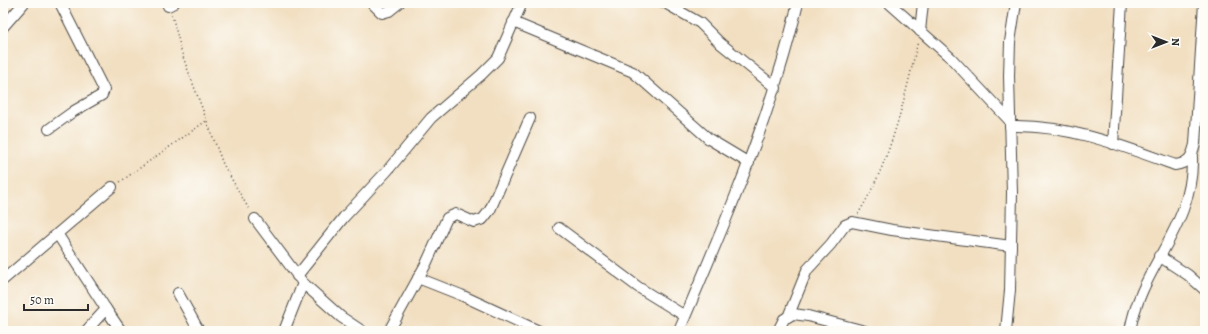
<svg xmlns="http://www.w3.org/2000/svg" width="1208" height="334" font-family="Alegreya,serif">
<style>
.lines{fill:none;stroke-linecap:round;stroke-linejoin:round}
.minor-casing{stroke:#494642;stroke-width:12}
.path{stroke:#494642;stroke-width:1.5;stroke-dasharray:1 3;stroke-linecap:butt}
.minor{stroke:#fff;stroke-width:10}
</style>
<rect width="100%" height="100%" fill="#fdfcf7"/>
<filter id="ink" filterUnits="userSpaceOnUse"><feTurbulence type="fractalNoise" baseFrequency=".025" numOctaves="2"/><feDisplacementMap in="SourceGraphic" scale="8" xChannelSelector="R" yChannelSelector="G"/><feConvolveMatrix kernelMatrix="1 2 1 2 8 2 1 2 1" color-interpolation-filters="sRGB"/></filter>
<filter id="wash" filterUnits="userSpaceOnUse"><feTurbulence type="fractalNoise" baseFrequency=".012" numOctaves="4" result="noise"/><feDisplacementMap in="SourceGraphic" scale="16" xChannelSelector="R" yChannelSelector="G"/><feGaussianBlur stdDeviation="0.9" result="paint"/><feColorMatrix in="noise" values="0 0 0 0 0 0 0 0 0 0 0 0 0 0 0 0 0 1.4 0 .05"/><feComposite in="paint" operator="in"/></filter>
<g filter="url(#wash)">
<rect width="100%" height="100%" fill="#f2dfc1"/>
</g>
<g filter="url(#ink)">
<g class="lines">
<defs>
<g id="minor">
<path d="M168,3V6L174,3"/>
<path d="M372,3L382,13L389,11L399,3"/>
<path d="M665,3L700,23L720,43L776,88"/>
<path d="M889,3L951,58L1010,121"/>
<path d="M513,22L633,72L709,139L749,163"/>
<path d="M3,27L24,3"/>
<path d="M920,31L923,3"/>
<path d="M1010,126C1066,124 1123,146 1175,165C1189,163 1192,157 1195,144L1204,3"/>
<path d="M49,129L74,111L102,95L104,90L60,3"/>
<path d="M1113,144L1122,3"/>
<path d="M255,219L303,283L341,317L362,331"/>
<path d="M559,228L638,287L685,316"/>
<path d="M58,235L106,309"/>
<path d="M1159,256L1188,275L1205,290"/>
<path d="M297,276L344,217L387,171L431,118L481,75L498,58L522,3"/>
<path d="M418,278L461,295L539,331"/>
<path d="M3,280L112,187"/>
<path d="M178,293L199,331"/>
<path d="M788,317L807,270L831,244L845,225L852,222L892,230L1011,246"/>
<path d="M86,331L106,309L121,331"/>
<path d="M284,331L303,283"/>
<path d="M389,331L426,264L447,218L456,214L474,222L483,219L490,210L530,118"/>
<path d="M679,331C725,224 771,117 798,3"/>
<path d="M778,331L784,319L793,314L808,316L865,331"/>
<path d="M1006,331L1010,290L1012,193L1009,76L1010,42L1016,3"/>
<path d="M1130,331C1141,265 1194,228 1192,157"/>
</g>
</defs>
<!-- minor casing -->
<use href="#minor" class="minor-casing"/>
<!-- path -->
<g class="path">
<path d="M172,15L183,57L223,164L250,211"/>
<path d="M120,182L206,121"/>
<path d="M858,214C891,161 904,101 918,41"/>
</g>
<!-- minor -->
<use href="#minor" class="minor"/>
</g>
</g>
<!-- margin -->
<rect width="1208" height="334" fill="none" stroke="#fdfcf7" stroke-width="16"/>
<!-- north arrow -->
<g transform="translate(1166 42) rotate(90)" stroke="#fdfcf7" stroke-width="3" paint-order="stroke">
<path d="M0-3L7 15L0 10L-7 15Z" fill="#2b2b2b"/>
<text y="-6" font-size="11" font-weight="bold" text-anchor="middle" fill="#2b2b2b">N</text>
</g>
<!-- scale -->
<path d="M24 304v6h64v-6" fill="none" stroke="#2b2b2b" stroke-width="2"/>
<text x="30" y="304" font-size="12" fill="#2b2b2b" stroke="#fdfcf7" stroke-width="3" paint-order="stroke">50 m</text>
</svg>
